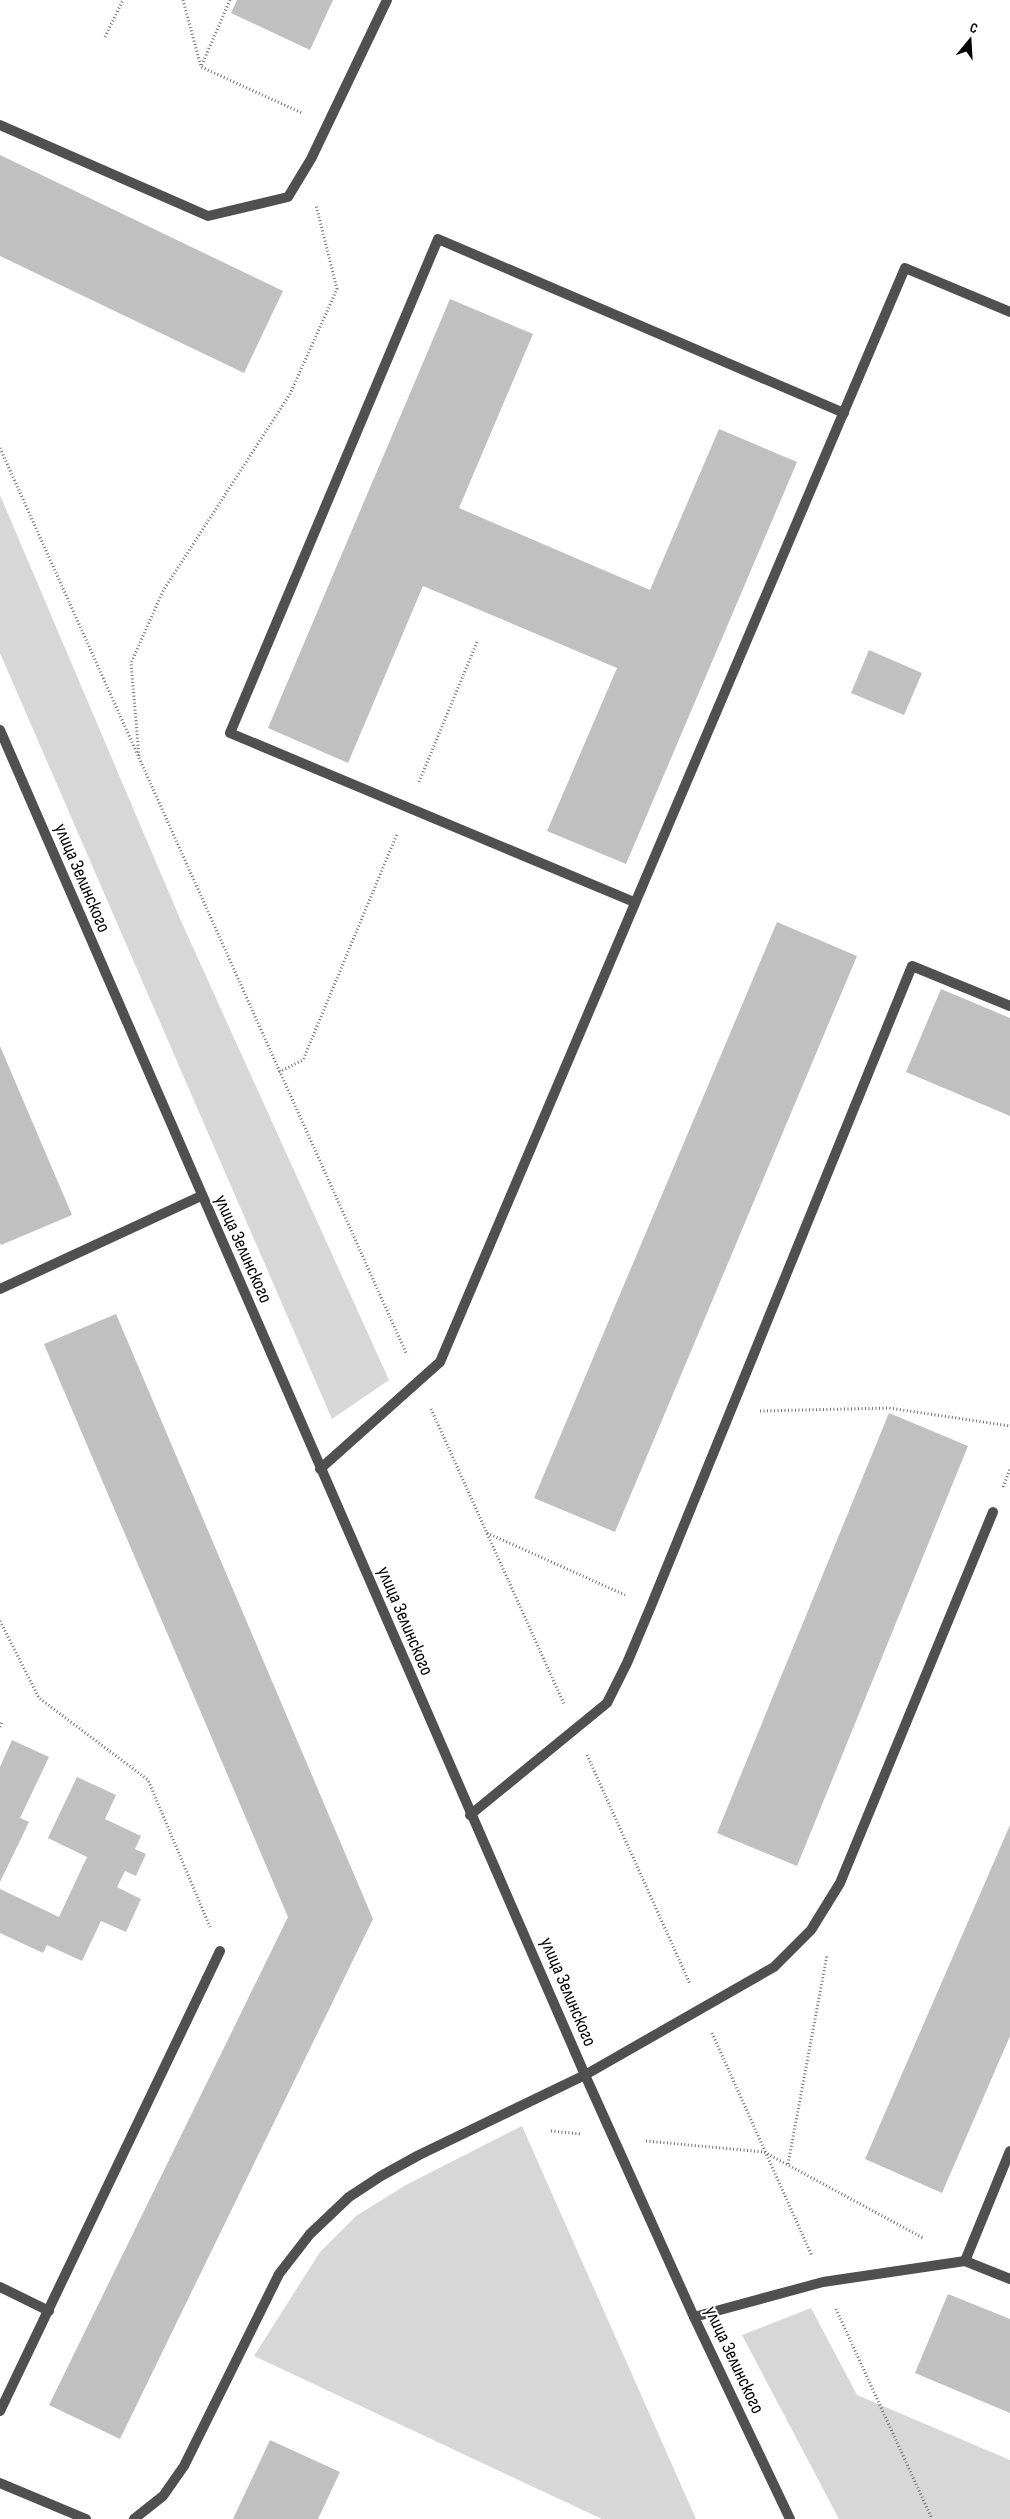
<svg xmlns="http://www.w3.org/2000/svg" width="1010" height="2519" font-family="'Sofia Sans Condensed',sans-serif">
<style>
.green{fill:#d7d7d7}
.building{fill:#c0c0c0}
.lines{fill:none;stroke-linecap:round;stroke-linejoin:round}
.path{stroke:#727272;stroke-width:3;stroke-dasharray:1 2.5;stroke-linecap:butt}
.service{stroke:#505050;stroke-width:10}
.tertiary{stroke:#505050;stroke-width:10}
.labels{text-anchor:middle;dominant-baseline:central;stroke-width:4;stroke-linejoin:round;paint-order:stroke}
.street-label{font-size:19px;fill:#000;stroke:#fff}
</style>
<rect width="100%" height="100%" fill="#fff"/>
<!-- green -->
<g class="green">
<path d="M0,495L181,921L389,1380L332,1419L0,653Z"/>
<path d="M522,2126L696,2519H602L254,2356L320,2252L356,2216L406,2185Z"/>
<path d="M811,2308L857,2395L1010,2460V2519H839L742,2335Z"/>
</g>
<!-- building -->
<g class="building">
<path d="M237,0H333L310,50L231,13Z"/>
<path d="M0,155L283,291L244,373L0,256Z"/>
<path d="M450,299L533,334L459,508L650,590L719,429L797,462L626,864L547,831L617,668L423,586L348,763L268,728Z"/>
<path d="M869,650L922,673L904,715L851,693Z"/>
<path d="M777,922L857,956L615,1532L534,1498Z"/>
<path d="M941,989L1010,1018V1116L906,1072Z"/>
<path d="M0,1046L72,1215L1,1245L0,1243Z"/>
<path d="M116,1314L373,1919L120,2439L49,2405L288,1917L44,1344Z"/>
<path d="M889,1413L968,1446L797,1866L717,1833Z"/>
<path d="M12,1740L49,1757L20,1818L29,1822L0,1882V1767Z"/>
<path d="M77,1777L116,1795L105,1819L141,1836L135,1849L146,1854L136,1876L125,1871L117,1887L141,1899L126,1932L101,1921L82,1961L47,1945L43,1953L0,1933V1889L59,1917L87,1857L48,1838Z"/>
<path d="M1010,1825V2036L942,2193L865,2159Z"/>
<path d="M948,2294L1010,2319V2413L915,2373Z"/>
<path d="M270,2440L340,2472L318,2519H233Z"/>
</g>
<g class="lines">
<!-- path -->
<g class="path">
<path d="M183,0L201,67"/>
<path d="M230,0L201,67L302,113"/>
<path d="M105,37L123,0"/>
<path d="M0,448L407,1355"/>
<path d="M139,756L131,663L163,591L290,394L337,289L316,205"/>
<path d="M419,782L477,642"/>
<path d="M279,1072L303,1060L397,834"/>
<path d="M431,1409L564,1704"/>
<path d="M760,1411L889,1408L1010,1426"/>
<path d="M1003,1487L1010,1469"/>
<path d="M487,1533L625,1595"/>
<path d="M0,1621L39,1698L148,1780L210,1927"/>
<path d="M0,1727L2,1722"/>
<path d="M587,1755L690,1984"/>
<path d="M712,2033L812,2256"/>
<path d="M551,2131L581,2134"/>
<path d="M646,2141L764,2152L923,2238"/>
<path d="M788,2164L827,1955"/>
<path d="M836,2309L932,2519"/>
</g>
<!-- service -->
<g class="service">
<path d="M0,125L208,216L288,197L311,159L387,0"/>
<path d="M634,902L230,733L438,239L844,413"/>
<path d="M0,1289L201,1196"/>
<path d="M320,1469L440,1362L905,268L1010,312"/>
<path d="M470,1815L607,1703L627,1663L651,1606L912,966L1010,1006"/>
<path d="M965,2261L1010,2151"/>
<path d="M0,2287L49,2311"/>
<path d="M694,2317L823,2282L965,2261L1010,2279"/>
<path d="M0,2411L220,1951"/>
<path d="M0,2483L86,2519"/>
<path d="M134,2519L163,2496L184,2466L279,2274L310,2234L349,2197L381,2176L419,2155L585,2075L774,1967L811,1930L840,1883L993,1512"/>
</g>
<!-- tertiary -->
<path class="tertiary" d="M0,730L585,2075L694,2317L790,2519"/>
</g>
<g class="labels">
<!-- street labels -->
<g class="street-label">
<text transform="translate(82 878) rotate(67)">улица Зелинского</text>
<text transform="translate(243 1249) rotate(66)">улица Зелинского</text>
<text transform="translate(405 1621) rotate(67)">улица Зелинского</text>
<text transform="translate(568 1992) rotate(67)">улица Зелинского</text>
<text transform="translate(734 2360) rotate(65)">улица Зелинского</text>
</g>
</g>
<!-- north arrow -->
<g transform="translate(970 40) rotate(18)" stroke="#ffffff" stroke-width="4" paint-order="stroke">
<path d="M0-4L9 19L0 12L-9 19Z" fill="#000000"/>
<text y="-8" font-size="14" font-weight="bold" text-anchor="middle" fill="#000000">С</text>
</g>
</svg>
